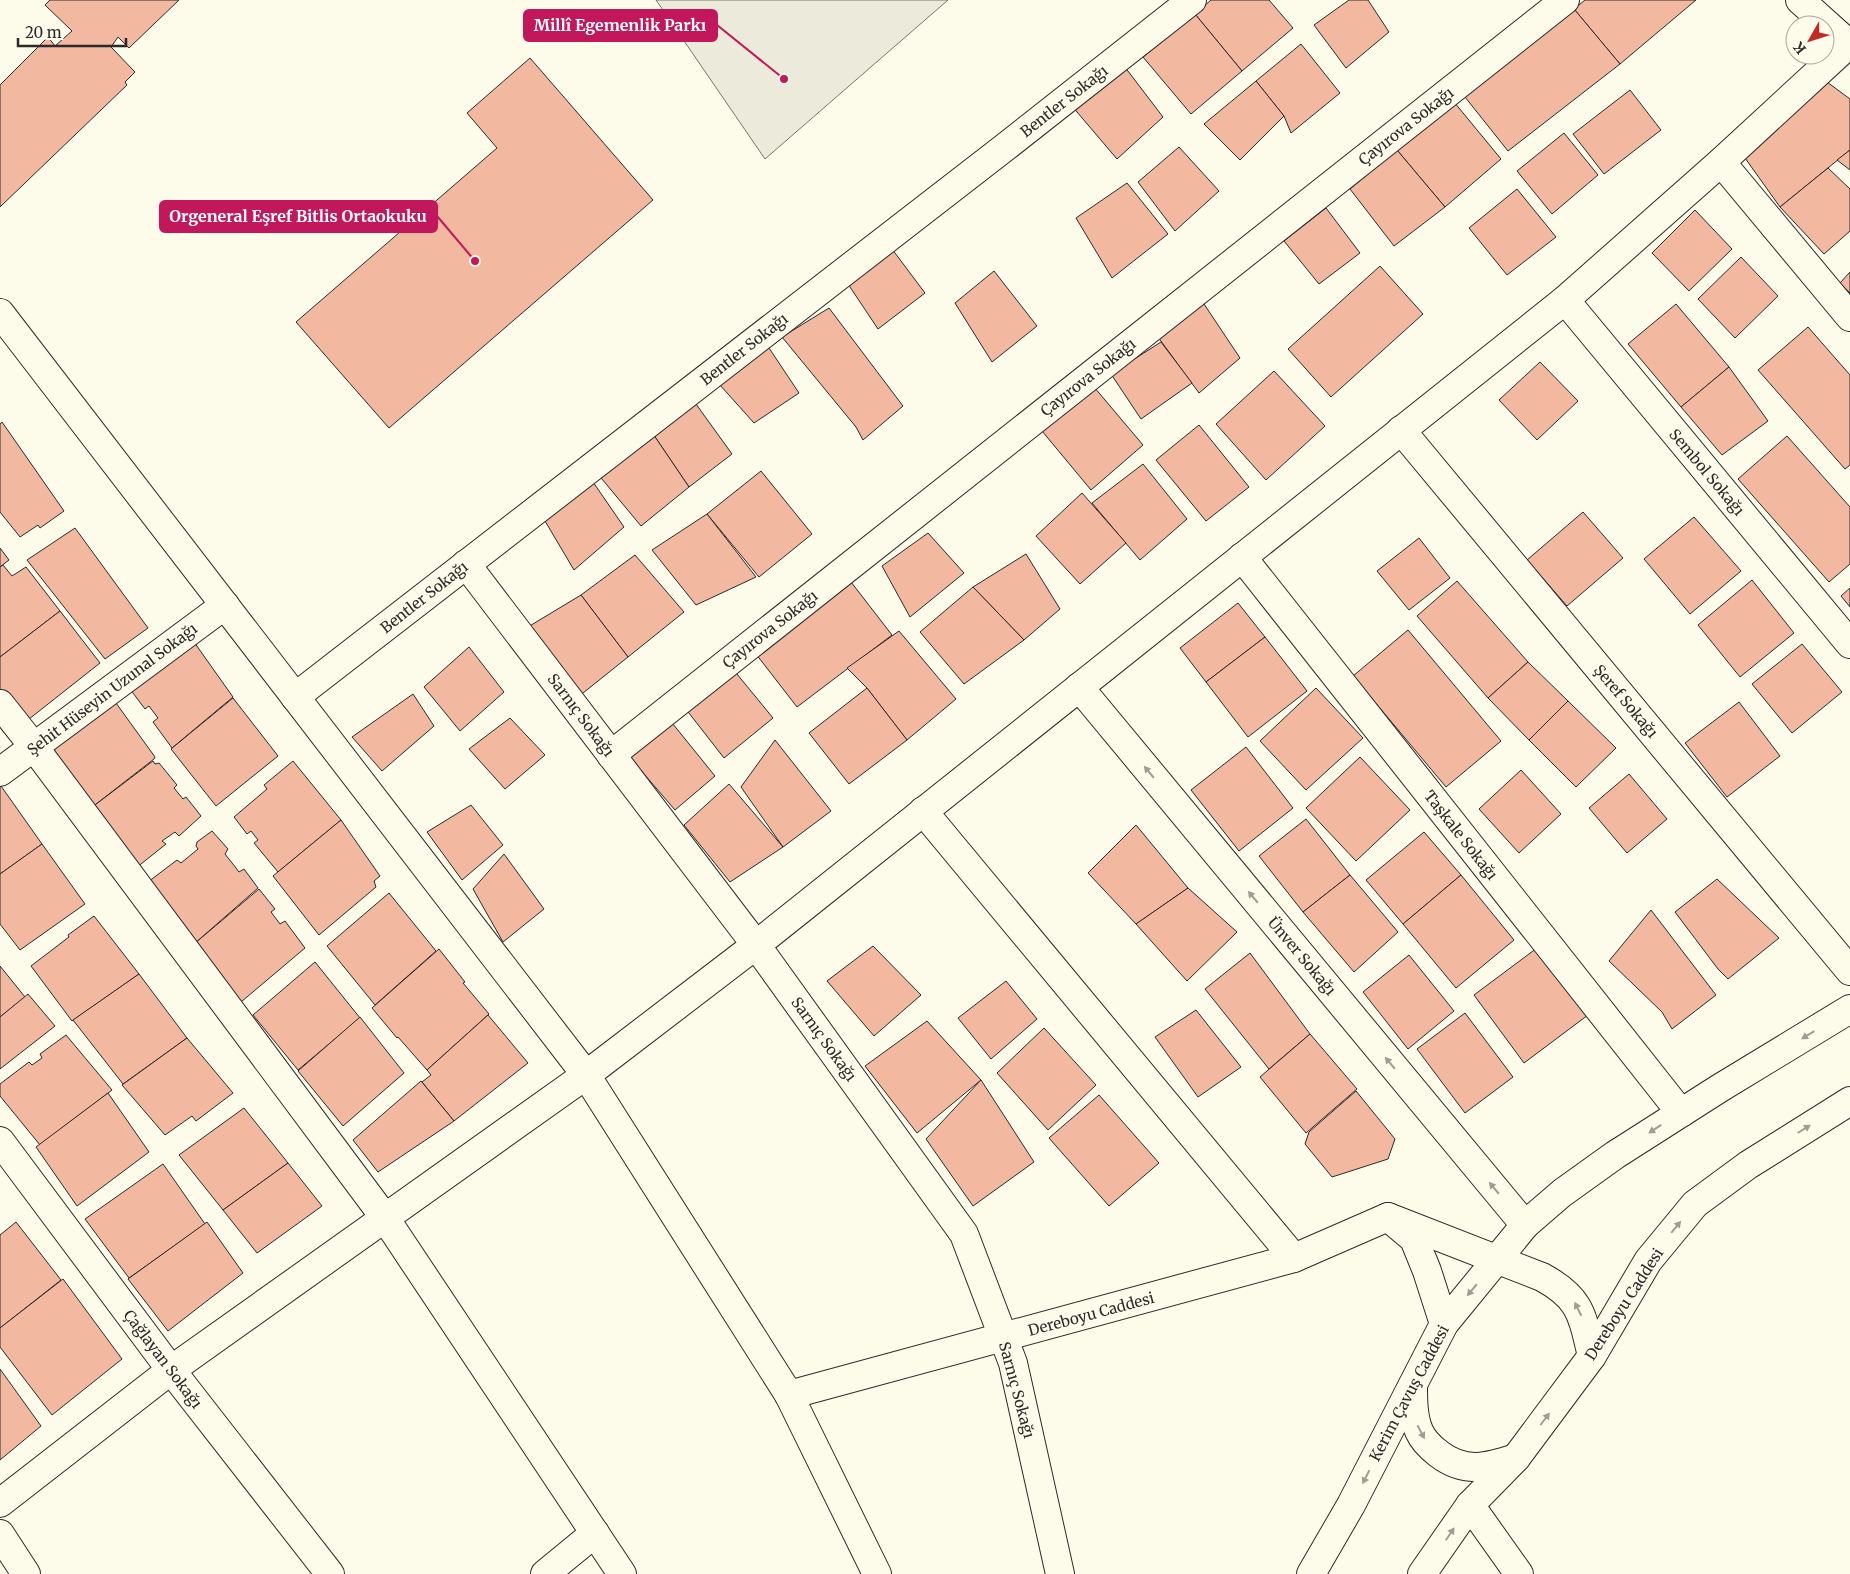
<svg xmlns="http://www.w3.org/2000/svg" width="1850" height="1574" font-family="Merriweather,serif">
<style>
.green{fill:#ecebdb;stroke:#74746e}
.building{fill:#f2b8a0;stroke:#2b2b2b}
.lines{fill:none;stroke-linecap:round;stroke-linejoin:round}
.minor-casing{stroke:#2b2b2b;stroke-width:30}
.major-casing{stroke:#2b2b2b;stroke-width:30}
.minor{stroke:#fdfbea;stroke-width:28}
.major{stroke:#fdfbea;stroke-width:28}
.oneway{fill:#9e9d94}
.labels{text-anchor:middle;dominant-baseline:central;stroke-width:4;stroke-linejoin:round;paint-order:stroke}
.street-label{font-size:15px;fill:#2b2b2b;stroke:#fdfbea}
.leader{fill:none;stroke:#c2185b;stroke-width:2}
.callout-dot{fill:#c2185b;stroke:#fdfbea;stroke-width:2}
.callout{fill:#c2185b;stroke:#c2185b;stroke-width:2}
.callout-label{font-size:16px;text-anchor:middle;font-weight:bold;fill:#fff}
</style>
<rect width="100%" height="100%" fill="#fdfbea"/>
<!-- green -->
<path class="green" d="M656,0H948L765,159Z"/>
<!-- building -->
<g class="building">
<path d="M50,0H179L129,48L118,37L111,47L135,72L125,82L127,85L0,207V85L48,37L55,46L72,31L45,5Z"/>
<path d="M1211,0H1269L1293,28L1242,71L1195,14Z"/>
<path d="M1349,0H1368L1389,32L1346,68L1314,25Z"/>
<path d="M1585,0H1696L1620,64L1574,9Z"/>
<path d="M1574,9L1620,64L1508,151L1465,97Z"/>
<path d="M1195,14L1242,71L1191,114L1143,57Z"/>
<path d="M1301,44L1340,93L1291,133L1284,116L1256,81Z"/>
<path d="M530,58L653,200L389,428L296,322L497,148L467,113Z"/>
<path d="M1118,58L1163,117L1117,159L1066,99Z"/>
<path d="M1256,81L1284,116L1240,160L1204,124Z"/>
<path d="M1827,82L1850,99V150L1780,207L1745,158Z"/>
<path d="M1630,90L1661,130L1604,174L1573,134Z"/>
<path d="M1454,102L1501,159L1445,207L1397,150Z"/>
<path d="M1564,133L1598,175L1552,214L1517,171Z"/>
<path d="M1179,147L1219,191L1175,231L1138,182Z"/>
<path d="M1397,150L1445,207L1394,246L1350,189Z"/>
<path d="M1850,150V170L1837,160Z"/>
<path d="M1828,168L1850,189V231L1824,254L1780,207Z"/>
<path d="M1127,183L1168,234L1112,278L1076,218Z"/>
<path d="M1517,189L1556,237L1507,275L1469,228Z"/>
<path d="M1326,208L1360,253L1319,284L1284,241Z"/>
<path d="M1695,210L1732,249L1689,291L1652,253Z"/>
<path d="M892,249L925,293L878,329L848,284Z"/>
<path d="M1741,257L1778,296L1735,338L1698,299Z"/>
<path d="M1380,266L1423,314L1331,397L1288,349Z"/>
<path d="M994,271L1037,326L992,362L955,303Z"/>
<path d="M1850,272V293L1840,283Z"/>
<path d="M1204,304L1240,358L1199,393L1158,337Z"/>
<path d="M1676,304L1729,367L1681,407L1628,344Z"/>
<path d="M829,308L903,406L863,440L856,427L782,337Z"/>
<path d="M1808,327L1850,375V465L1845,469L1758,370Z"/>
<path d="M761,336L799,393L754,423L711,375Z"/>
<path d="M1161,342L1192,383L1141,419L1111,374Z"/>
<path d="M1540,362L1578,401L1537,440L1499,400Z"/>
<path d="M1729,367L1768,421L1722,455L1681,407Z"/>
<path d="M1274,371L1325,426L1266,480L1216,424Z"/>
<path d="M1094,387L1143,445L1091,490L1042,431Z"/>
<path d="M688,393L732,454L689,487L647,425Z"/>
<path d="M2,422L64,511L40,528L38,525L20,537L0,512V424Z"/>
<path d="M647,425L689,487L641,526L592,467Z"/>
<path d="M1199,425L1249,487L1206,521L1156,460Z"/>
<path d="M1787,436L1850,507V564L1829,582L1738,479Z"/>
<path d="M1143,464L1187,519L1140,560L1092,503Z"/>
<path d="M761,471L812,534L759,577L707,514Z"/>
<path d="M593,482L624,527L574,570L545,521Z"/>
<path d="M1082,493L1126,543L1080,584L1036,536Z"/>
<path d="M1583,512L1623,558L1567,606L1527,560Z"/>
<path d="M707,514L756,577L696,605L652,550Z"/>
<path d="M1694,517L1741,571L1690,614L1644,559Z"/>
<path d="M75,528L148,628L105,659L27,560Z"/>
<path d="M928,533L964,573L910,617L882,566Z"/>
<path d="M1419,538L1450,578L1409,610L1377,571Z"/>
<path d="M0,548L9,560L0,567Z"/>
<path d="M1026,554L1060,609L1024,640L973,587Z"/>
<path d="M635,555L684,612L628,657L581,595Z"/>
<path d="M3,565L12,576L26,567L60,611L0,657V567Z"/>
<path d="M1752,580L1794,633L1740,677L1698,625Z"/>
<path d="M1457,581L1528,662L1488,698L1417,616Z"/>
<path d="M851,582L892,635L797,707L756,654Z"/>
<path d="M973,587L1024,640L964,684L920,632Z"/>
<path d="M1850,588V607L1841,596Z"/>
<path d="M581,595L628,657L578,697L518,633Z"/>
<path d="M1238,603L1265,637L1206,682L1180,648Z"/>
<path d="M60,611L100,663L24,723L0,693V657Z"/>
<path d="M1408,630L1501,741L1446,787L1353,676Z"/>
<path d="M899,631L956,699L907,740L867,688L847,668Z"/>
<path d="M1265,637L1307,691L1248,737L1206,682Z"/>
<path d="M194,642L233,697L172,748L153,722L158,718L149,706L145,709L130,689Z"/>
<path d="M1802,644L1842,692L1792,733L1752,684Z"/>
<path d="M469,647L504,692L460,731L424,687Z"/>
<path d="M1528,662L1568,701L1529,740L1488,698Z"/>
<path d="M732,668L773,718L724,758L685,708Z"/>
<path d="M867,688L907,740L849,784L809,733Z"/>
<path d="M1316,688L1363,738L1306,790L1260,741Z"/>
<path d="M413,694L434,726L382,771L352,737Z"/>
<path d="M233,698L278,756L216,806L171,749Z"/>
<path d="M1568,701L1616,748L1576,787L1529,740Z"/>
<path d="M1739,702L1780,756L1727,797L1685,743Z"/>
<path d="M116,703L155,757L154,759L91,808L45,752Z"/>
<path d="M664,713L715,776L675,810L626,753Z"/>
<path d="M510,718L545,755L505,789L469,749Z"/>
<path d="M775,740L831,811L783,847L741,787Z"/>
<path d="M1246,747L1293,808L1239,851L1191,790Z"/>
<path d="M1360,757L1410,810L1356,861L1306,808Z"/>
<path d="M153,761L155,764L159,763L177,785L174,788L183,799L186,797L201,816L179,836L175,832L162,841L166,844L136,868L91,808Z"/>
<path d="M293,761L341,820L278,872L254,843L258,840L251,831L247,834L234,817L267,789L264,785Z"/>
<path d="M1521,770L1561,814L1519,853L1479,809Z"/>
<path d="M1629,774L1667,819L1627,853L1589,808Z"/>
<path d="M729,784L783,847L730,882L684,825Z"/>
<path d="M1,786L42,844L0,874V787Z"/>
<path d="M471,805L503,845L462,880L427,832Z"/>
<path d="M1306,819L1350,875L1303,912L1259,856Z"/>
<path d="M341,820L380,876L374,881L376,887L319,935L273,876Z"/>
<path d="M1136,825L1188,888L1136,924L1088,873Z"/>
<path d="M212,831L228,849L225,854L236,868L239,872L244,869L258,888L194,944L148,882L177,860L181,863L198,849L196,846L197,842Z"/>
<path d="M1424,832L1461,875L1403,924L1366,880Z"/>
<path d="M42,844L85,904L20,950L0,924V874Z"/>
<path d="M504,854L544,909L503,942L473,889Z"/>
<path d="M1350,875L1398,932L1354,972L1303,912Z"/>
<path d="M1461,875L1514,940L1456,988L1403,924Z"/>
<path d="M1717,879L1779,938L1728,979L1718,969L1675,912Z"/>
<path d="M1188,888L1237,932L1187,981L1136,924Z"/>
<path d="M259,889L275,909L271,912L280,924L285,921L305,948L241,1002L194,944Z"/>
<path d="M389,893L436,951L375,1005L327,946Z"/>
<path d="M1651,910L1716,995L1672,1029L1662,1012L1609,961Z"/>
<path d="M94,916L139,974L72,1021L31,966L69,937L68,935Z"/>
<path d="M873,946L921,995L874,1036L827,981Z"/>
<path d="M1537,948L1588,1015L1524,1063L1474,995Z"/>
<path d="M439,949L465,982L463,983L489,1014L427,1070L398,1037L397,1038L372,1008Z"/>
<path d="M1250,953L1310,1034L1269,1069L1205,989Z"/>
<path d="M1409,955L1454,1011L1408,1049L1363,992Z"/>
<path d="M315,962L360,1018L298,1070L253,1015Z"/>
<path d="M0,966L25,997L0,1017Z"/>
<path d="M139,974L187,1038L123,1084L73,1020Z"/>
<path d="M1006,981L1037,1019L991,1059L958,1018Z"/>
<path d="M28,994L55,1026L0,1069V1017Z"/>
<path d="M1196,1010L1241,1067L1198,1097L1155,1037Z"/>
<path d="M1465,1013L1513,1077L1465,1113L1417,1049Z"/>
<path d="M488,1015L528,1063L454,1121L422,1082L431,1075L427,1070Z"/>
<path d="M360,1017L404,1073L343,1126L298,1071Z"/>
<path d="M927,1021L981,1080L917,1133L865,1066Z"/>
<path d="M1044,1028L1096,1085L1048,1130L997,1073Z"/>
<path d="M1310,1034L1357,1089L1306,1133L1260,1077Z"/>
<path d="M66,1035L112,1090L40,1145L0,1096V1084L29,1062L32,1065L42,1058L40,1054Z"/>
<path d="M187,1038L233,1093L196,1121L192,1116L165,1135L122,1085Z"/>
<path d="M981,1080L1034,1162L973,1206L926,1139Z"/>
<path d="M421,1081L454,1121L378,1172L353,1140Z"/>
<path d="M1356,1091L1395,1139L1388,1159L1332,1177L1305,1144L1309,1132Z"/>
<path d="M108,1093L149,1152L77,1206L36,1147Z"/>
<path d="M1099,1095L1159,1163L1109,1206L1049,1138Z"/>
<path d="M244,1108L288,1163L223,1210L179,1155Z"/>
<path d="M288,1163L322,1206L257,1253L223,1210Z"/>
<path d="M163,1164L205,1224L129,1278L85,1219Z"/>
<path d="M16,1222L61,1280L0,1328V1235Z"/>
<path d="M207,1222L243,1273L168,1331L128,1279Z"/>
<path d="M63,1279L122,1359L52,1415L0,1347V1328Z"/>
<path d="M0,1369L41,1426L0,1460Z"/>
</g>
<g class="lines">
<defs>
<g id="minor">
<path d="M1800,0L1850,45"/>
<path d="M1721,162L1850,317"/>
<path d="M1565,300L1850,644"/>
<path d="M0,313L586,1075L789,1395L877,1574"/>
<path d="M1401,430L1850,971"/>
<path d="M1242,557L1681,1113"/>
<path d="M466,564L756,945L964,1234L1013,1363L1060,1574"/>
<path d="M1079,687L1525,1225"/>
<path d="M295,697L1004,148L1192,0"/>
<path d="M0,704L34,747L385,1218L622,1574"/>
<path d="M611,755L1565,0"/>
<path d="M0,772L225,605"/>
<path d="M923,811L1294,1258"/>
<path d="M0,1141L171,1370L330,1574"/>
<path d="M789,1395L1294,1258L1388,1217"/>
<path d="M0,1503L171,1370L586,1075L756,945L1565,300L1721,162L1850,43"/>
<path d="M1470,1505L1519,1574"/>
<path d="M0,1534L26,1574"/>
<path d="M545,1574L595,1533"/>
</g>
<g id="major">
<path d="M1388,1217L1542,1277C1581,1298 1582,1315 1592,1356"/>
<path d="M1395,1223L1414,1239L1427,1271L1444,1324"/>
<path d="M1413,1385C1413,1400 1413,1417 1419,1431C1423,1440 1431,1448 1439,1454C1465,1474 1488,1467 1516,1458"/>
<path d="M1311,1574L1351,1505L1444,1324L1525,1225L1562,1193L1615,1155L1720,1088L1850,1009"/>
<path d="M1422,1574L1470,1505L1516,1458L1592,1356L1648,1261L1695,1204L1748,1165L1850,1101"/>
</g>
</defs>
<!-- minor casing -->
<use href="#minor" class="minor-casing"/>
<!-- major casing -->
<use href="#major" class="major-casing"/>
<!-- minor -->
<use href="#minor" class="minor"/>
<!-- major -->
<use href="#major" class="major"/>
</g>
<!-- one-way arrows -->
<defs><path id="oneway-solid" d="M-6-.8H1V-3.2L6.5 0L1 3.2V.8H-6Z" transform="scale(1.25)"/></defs>
<g class="oneway">
<use href="#oneway-solid" transform="translate(1149 772) rotate(-130)"/>
<use href="#oneway-solid" transform="translate(1253 897) rotate(-130)"/>
<use href="#oneway-solid" transform="translate(1808 1035) rotate(149)"/>
<use href="#oneway-solid" transform="translate(1390 1063) rotate(-130)"/>
<use href="#oneway-solid" transform="translate(1655 1129) rotate(147)"/>
<use href="#oneway-solid" transform="translate(1804 1129) rotate(-32)"/>
<use href="#oneway-solid" transform="translate(1494 1188) rotate(-130)"/>
<use href="#oneway-solid" transform="translate(1676 1227) rotate(-51)"/>
<use href="#oneway-solid" transform="translate(1472 1290) rotate(130)"/>
<use href="#oneway-solid" transform="translate(1578 1309) rotate(-116)"/>
<use href="#oneway-solid" transform="translate(1545 1419) rotate(-53)"/>
<use href="#oneway-solid" transform="translate(1421 1432) rotate(62)"/>
<use href="#oneway-solid" transform="translate(1366 1477) rotate(117)"/>
<use href="#oneway-solid" transform="translate(1450 1534) rotate(-56)"/>
</g>
<g class="labels">
<!-- street labels -->
<g class="street-label">
<text transform="translate(1064 101) rotate(-38)">Bentler Sokağı</text>
<text transform="translate(1406 126) rotate(-38)">Çayırova Sokağı</text>
<text transform="translate(744 349) rotate(-38)">Bentler Sokağı</text>
<text transform="translate(1088 377) rotate(-38)">Çayırova Sokağı</text>
<text transform="translate(1707 472) rotate(50)">Sembol Sokağı</text>
<text transform="translate(424 597) rotate(-38)">Bentler Sokağı</text>
<text transform="translate(770 629) rotate(-38)">Çayırova Sokağı</text>
<text transform="translate(112 689) rotate(-37)">Şehit Hüseyin Uzunal Sokağı</text>
<text transform="translate(1626 701) rotate(50)">Şeref Sokağı</text>
<text transform="translate(581 715) rotate(53)">Sarnıç Sokağı</text>
<text transform="translate(1461 835) rotate(52)">Taşkale Sokağı</text>
<text transform="translate(1302 956) rotate(50)">Ünver Sokağı</text>
<text transform="translate(824 1039) rotate(54)">Sarnıç Sokağı</text>
<text transform="translate(1624 1304) rotate(-57)">Dereboyu Caddesi</text>
<text transform="translate(1091 1314) rotate(-15)">Dereboyu Caddesi</text>
<text transform="translate(163 1359) rotate(53)">Çağlayan Sokağı</text>
<text transform="translate(1017 1390) rotate(75)">Sarnıç Sokağı</text>
<text transform="translate(1409 1393) rotate(-62)">Kerim Çavuş Caddesi</text>
</g>
</g>
<!-- callouts -->
<path class="leader" d="M784 79L717 25M475 261L437 216"/>
<g class="callout-dot">
<circle cx="784" cy="79" r="5"/>
<circle cx="475" cy="261" r="5"/>
</g>
<g class="callout">
<rect x="524" y="10" width="193" height="31" rx="5"/>
<rect x="160" y="201" width="277" height="31" rx="5"/>
</g>
<g class="callout-label">
<text x="620" y="31">Millî Egemenlik Parkı</text>
<text x="298" y="222">Orgeneral Eşref Bitlis Ortaokuku</text>
</g>
<!-- north arrow -->
<g transform="translate(1810 40) rotate(231)"><circle r="24" fill="#fdfbea" stroke="#a9a89e"/>
<path d="M0-4L9 19L0 12L-9 19Z" fill="#c62828"/>
<text y="-8" font-size="14" font-weight="bold" text-anchor="middle" fill="#2b2b2b">K</text>
</g>
<!-- scale -->
<path d="M18 38v8h108v-8" fill="none" stroke="#2b2b2b" stroke-width="2.5"/>
<text x="25" y="38" font-size="15" fill="#2b2b2b" stroke="#fdfbea" stroke-width="4" paint-order="stroke">20 m</text>
</svg>
